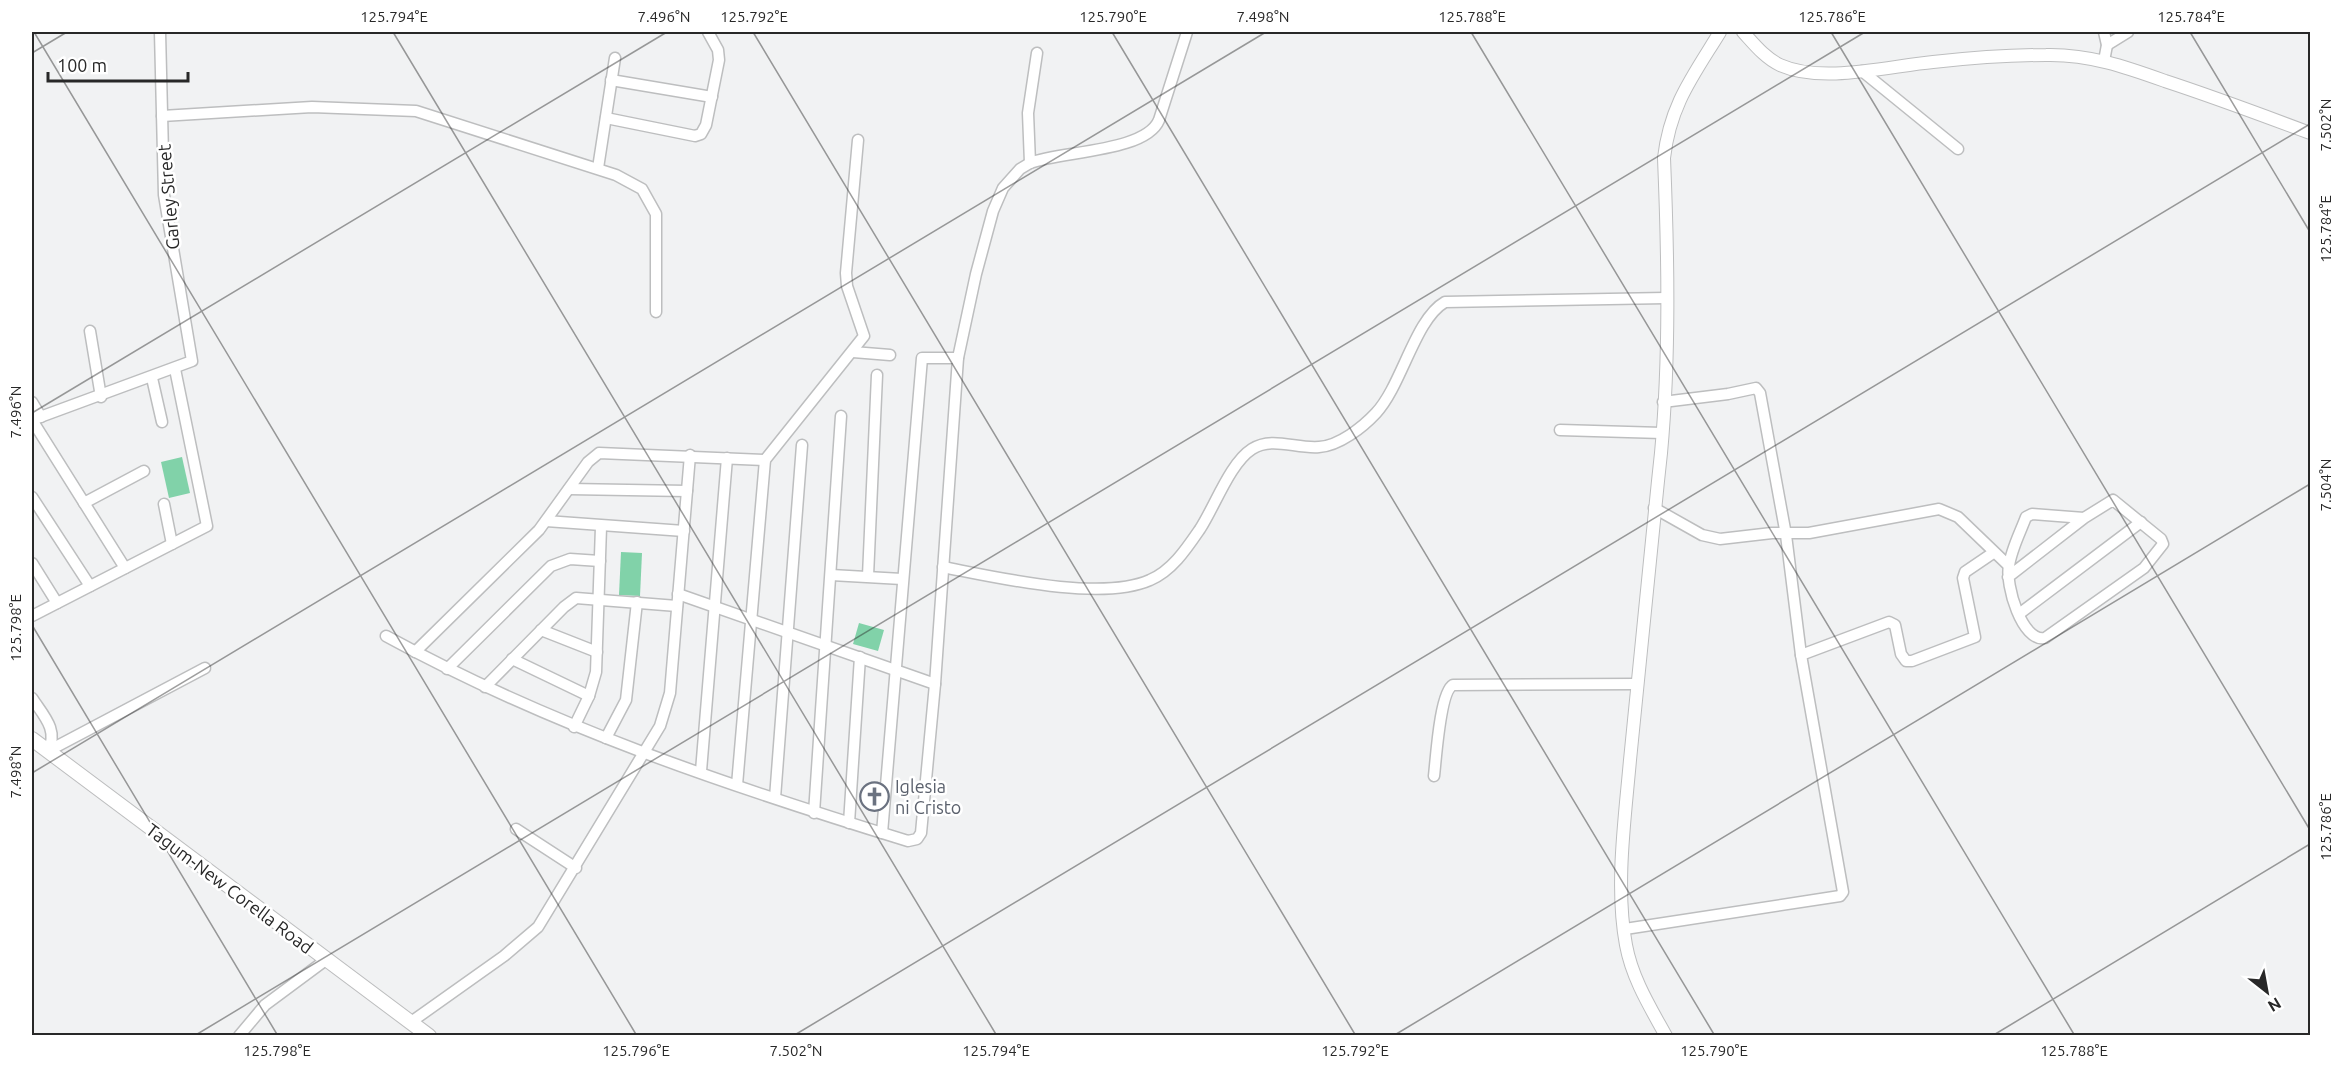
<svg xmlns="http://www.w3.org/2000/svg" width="2342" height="1067" font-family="Ubuntu,sans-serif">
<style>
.green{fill:#81d2a9}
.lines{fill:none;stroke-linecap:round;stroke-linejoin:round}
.minor-casing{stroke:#bdbebf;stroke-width:13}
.tertiary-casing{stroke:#bdbebf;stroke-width:14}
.secondary-casing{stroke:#bdbebf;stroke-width:16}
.minor{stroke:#fff;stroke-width:10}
.tertiary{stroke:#fff;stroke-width:12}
.secondary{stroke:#fff;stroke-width:14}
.ticks{fill:none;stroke:#282828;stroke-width:1.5;stroke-opacity:0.45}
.labels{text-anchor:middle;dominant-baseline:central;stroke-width:5;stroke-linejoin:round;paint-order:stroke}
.street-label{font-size:18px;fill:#282828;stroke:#fff}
.worship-label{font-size:18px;fill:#5b616d;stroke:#fff;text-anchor:start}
.neatline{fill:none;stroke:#282828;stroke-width:2}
.ticks-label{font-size:15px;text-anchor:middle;fill:#282828}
</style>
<rect width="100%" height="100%" fill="#f1f2f3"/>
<!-- green -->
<g class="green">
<path d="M182,457L190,493L169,498L161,462Z"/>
<path d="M621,552L642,553L640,596L619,595Z"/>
<path d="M859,623L884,630L878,651L853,644Z"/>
</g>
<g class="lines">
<defs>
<g id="minor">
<path d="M2104,32L2107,45L2104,61"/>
<path d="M2107,45L2128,32"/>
<path d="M1862,71L1958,149"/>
<path d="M611,80L712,97"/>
<path d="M162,116L312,107L416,111L616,175L642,189L656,214V312"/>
<path d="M606,118L695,136L701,134L706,125L719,60L718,50L708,32"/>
<path d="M1030,163L1028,113L1037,53"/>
<path d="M598,168L615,58"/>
<path d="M90,331L101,397"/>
<path d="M853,352L890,355"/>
<path d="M152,378L162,422"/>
<path d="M32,402L41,417"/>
<path d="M32,420L192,361L164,195L160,32"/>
<path d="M32,420L125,568"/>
<path d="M1560,430L1662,433"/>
<path d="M569,489L687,491"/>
<path d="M32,497L90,586"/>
<path d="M84,503L144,471"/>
<path d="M164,504L172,544"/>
<path d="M1654,508L1702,535L1720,539L1772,533H1809L1939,509L1958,517L2009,566"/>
<path d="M546,521L684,531"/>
<path d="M32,563L57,603"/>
<path d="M943,567C995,577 1101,602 1150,580C1172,571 1187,548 1200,529C1215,506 1230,463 1252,449C1272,436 1296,449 1319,447C1339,446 1363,427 1376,413C1402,385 1415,319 1445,302L1666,298"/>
<path d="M831,575L902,579"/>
<path d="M868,576L877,375"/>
<path d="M2008,577L2084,518L2113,500L2161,539L2163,544L2144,568L2045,638C2022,643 2005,584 2009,566C2011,550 2020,533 2026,517L2032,514L2084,518"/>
<path d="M678,594L935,684"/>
<path d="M2019,614L2141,522"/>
<path d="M32,616L207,526L175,369"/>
<path d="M541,630L597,652"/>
<path d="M386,636C550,726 729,786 908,841L917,839L921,833L935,684L958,358L976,274L993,211L1003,188L1020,169L1030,163C1061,151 1146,152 1159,120L1187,32"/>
<path d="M415,652L539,530L588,462L599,453L765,460"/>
<path d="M1801,655L1889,622L1895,625L1901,654L1906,661H1912L1975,637L1963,578L1965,572L1993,553"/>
<path d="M512,659L589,696"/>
<path d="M447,669L551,566L570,559L600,561"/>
<path d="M485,687L564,607L576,598L677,606"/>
<path d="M32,698C43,715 59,730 48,751"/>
<path d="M574,727L589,696L596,672L601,527"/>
<path d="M606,738L626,700L637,602"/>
<path d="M48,751L205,668"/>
<path d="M701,771L727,458"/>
<path d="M1434,776C1436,759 1440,692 1453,685L1637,684"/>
<path d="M737,785L765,460L864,336L847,286L846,273L858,140"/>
<path d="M775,798L802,445"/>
<path d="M814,813L841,416"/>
<path d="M849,823L860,657"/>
<path d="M516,829L576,868"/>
<path d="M882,833L922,358H958"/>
<path d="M1625,929L1840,896L1843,892L1801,655L1786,535L1760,393L1756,388L1728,394L1663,402"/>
<path d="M411,1022L504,956L538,927L660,726L670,693L690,455"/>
<path d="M239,1036L265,1005L327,959"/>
</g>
<g id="tertiary">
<path d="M1743,32C1754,44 1765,58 1780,65C1822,84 1889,66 1933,62C1970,58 2009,55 2046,55C2089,54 2126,67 2165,81C2214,97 2262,115 2310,133"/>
<path d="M1666,1036C1650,1007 1632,978 1626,945C1615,887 1625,818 1630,760C1640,657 1650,555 1661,453C1670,356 1668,255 1664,158C1670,105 1693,76 1720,32"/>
</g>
<path id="secondary" d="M32,739L429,1036"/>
</defs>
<!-- minor casing -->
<use href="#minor" class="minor-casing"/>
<!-- tertiary casing -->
<use href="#tertiary" class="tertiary-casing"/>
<!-- secondary casing -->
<use href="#secondary" class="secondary-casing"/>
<!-- minor -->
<use href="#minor" class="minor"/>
<!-- tertiary -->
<use href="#tertiary" class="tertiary"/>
<!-- secondary -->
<use href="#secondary" class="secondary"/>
</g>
<!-- ticks -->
<path class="ticks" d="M34,32L637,1036M393,32L997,1036M753,32L1356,1036M1112,32L1715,1036M1471,32L2075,1036M1831,32L2310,830M2190,32L2310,232M32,53L67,32M32,413L667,32M32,625L278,1036M32,773L1266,32M194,1036L1865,32M793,1036L2310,124M1393,1036L2310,484M1992,1036L2310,844"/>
<!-- icons -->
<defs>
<symbol id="church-ring" viewBox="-11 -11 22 22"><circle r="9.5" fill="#fff" stroke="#6b7280" stroke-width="1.5"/><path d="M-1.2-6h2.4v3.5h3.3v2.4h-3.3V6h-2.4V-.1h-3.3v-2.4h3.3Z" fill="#6b7280"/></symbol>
</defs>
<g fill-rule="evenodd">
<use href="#church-ring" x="858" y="780" width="33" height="33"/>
</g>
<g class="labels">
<!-- street labels -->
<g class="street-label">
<text transform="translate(168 197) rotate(-95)">Garley Street</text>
<text transform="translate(230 888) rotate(37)">Tagum-New Corella Road</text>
</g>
<!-- worship labels -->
<g class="worship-label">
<text x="895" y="786">Iglesia<tspan x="895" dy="21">ni Cristo</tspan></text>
</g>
</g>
<!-- border -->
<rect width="2342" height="1067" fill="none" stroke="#ffffff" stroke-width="66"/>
<!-- north arrow -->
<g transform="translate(2267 992) rotate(149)" stroke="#ffffff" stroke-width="4.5" paint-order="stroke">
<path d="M0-4.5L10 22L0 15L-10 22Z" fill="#282828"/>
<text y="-9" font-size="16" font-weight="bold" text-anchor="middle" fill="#282828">N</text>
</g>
<!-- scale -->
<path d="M48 72v9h140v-9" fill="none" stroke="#282828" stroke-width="3"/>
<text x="57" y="72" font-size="18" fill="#282828" stroke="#ffffff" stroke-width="4.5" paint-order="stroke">100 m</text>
<rect x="33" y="33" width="2276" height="1001" class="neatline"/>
<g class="ticks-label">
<text x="394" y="22">125.794°E</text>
<text x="664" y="22">7.496°N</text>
<text x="754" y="22">125.792°E</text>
<text x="1113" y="22">125.790°E</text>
<text x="1263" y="22">7.498°N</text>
<text x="1472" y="22">125.788°E</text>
<text x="1832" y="22">125.786°E</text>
<text x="2191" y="22">125.784°E</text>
<text transform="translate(2326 125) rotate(-90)" y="5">7.502°N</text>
<text transform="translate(2326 229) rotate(-90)" y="5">125.784°E</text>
<text transform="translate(16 412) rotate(-90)" y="5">7.496°N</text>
<text transform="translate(2326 485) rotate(-90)" y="5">7.504°N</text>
<text transform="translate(16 628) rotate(-90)" y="5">125.798°E</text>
<text transform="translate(16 772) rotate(-90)" y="5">7.498°N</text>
<text transform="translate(2326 827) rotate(-90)" y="5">125.786°E</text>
<text x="277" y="1056">125.798°E</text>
<text x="636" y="1056">125.796°E</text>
<text x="796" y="1056">7.502°N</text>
<text x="996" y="1056">125.794°E</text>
<text x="1355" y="1056">125.792°E</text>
<text x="1714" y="1056">125.790°E</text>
<text x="2074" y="1056">125.788°E</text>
</g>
</svg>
